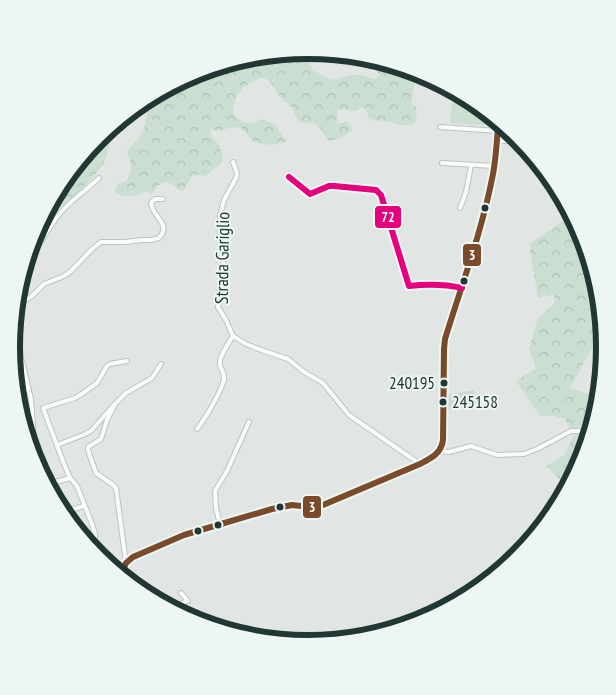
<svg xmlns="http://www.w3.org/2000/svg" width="616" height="695" font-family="'PT Sans Narrow',sans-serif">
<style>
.built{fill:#ced7d4}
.forest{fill:url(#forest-crowns)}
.garden{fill:#cadfd2}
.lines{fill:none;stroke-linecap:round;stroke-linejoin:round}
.minor-casing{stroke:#bec3c1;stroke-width:6}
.tertiary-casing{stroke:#bec3c1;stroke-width:8}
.minor{stroke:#fafbfb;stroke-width:4}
.tertiary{stroke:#fafbfb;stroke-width:5}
.bus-1-casing{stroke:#eef6f3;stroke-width:10}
.bus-2-casing{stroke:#eef6f3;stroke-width:10}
.bus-1{stroke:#7a4b2a;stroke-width:6}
.bus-2{stroke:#e5007d;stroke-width:6}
.bus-dot{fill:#203733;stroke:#eef6f3;stroke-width:2}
.labels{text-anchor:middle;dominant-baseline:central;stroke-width:4;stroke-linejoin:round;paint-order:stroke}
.bus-label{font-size:17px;fill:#203733;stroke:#eef6f3;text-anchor:end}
.street-label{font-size:18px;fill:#203733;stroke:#eef6f3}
.rim{fill:none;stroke:#203733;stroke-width:6}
.line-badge{stroke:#eef6f3;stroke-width:2}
.badge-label{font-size:14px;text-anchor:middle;font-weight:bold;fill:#fff}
</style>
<defs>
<pattern id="forest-crowns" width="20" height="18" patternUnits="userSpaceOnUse" patternTransform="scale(1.25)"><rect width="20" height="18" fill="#cadfd2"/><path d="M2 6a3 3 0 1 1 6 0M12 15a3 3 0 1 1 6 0" fill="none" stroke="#adc0b5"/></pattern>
</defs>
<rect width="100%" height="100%" fill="#e1e6e4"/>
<!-- built -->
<path class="built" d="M474,390L477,404L446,410V395Z"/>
<!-- forest -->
<g class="forest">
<path d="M304,52L309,59L312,70C318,72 324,77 331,79C338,80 344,76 351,75C359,73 368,77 375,79L380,75L375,70L381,65L413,72L412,79L415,82L411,104L416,107C422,141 391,117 375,121L369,118L365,108L362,107L356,111L337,109V124L347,122L351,127L352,131L336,140H327C324,134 322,128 316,125C310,121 304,126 298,120C295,117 295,113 293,109C291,105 285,103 282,99C269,84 270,69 247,85C236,93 233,102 233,115C244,124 249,126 262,119L275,124L286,142L270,145L254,142L241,128L231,127L220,131L211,129L210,134L219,145L223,158L222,163L205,176L197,175L192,176L182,192L172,184L165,182L157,186L153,193L150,194L147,191C136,196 126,199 115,192C116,184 120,183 126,181C134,167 131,165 127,151C130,146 134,144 138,139C146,131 147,116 148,105L195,73Z"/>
<path d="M109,131C115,167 82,187 58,209L54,211L51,208L98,137Z"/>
<path d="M559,200L582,234L603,339L590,352L570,388L593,395L596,394L589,425L570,429L565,419L554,416H540L516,381L536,368L529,349L538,318L555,303L554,295L538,298L530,251L531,243L564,220Z"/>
<path d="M583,434L587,436L582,461L552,505L546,502L562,481L546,466L564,455L574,435Z"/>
</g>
<!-- garden -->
<path class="garden" d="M453,94L494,122L493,126L450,123Z"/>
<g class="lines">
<defs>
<g id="minor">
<path d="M440,127L498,131"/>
<path d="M497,141H520"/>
<path d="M233,162L237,173L236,178L224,200L220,216L221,246L225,274L218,307L226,320L233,336L246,344L264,351L288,359L304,372L323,383L349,415L420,464"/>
<path d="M442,163L494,166"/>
<path d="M289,177L310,194L329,186H334L376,190L381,195L409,286C426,284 445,284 462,288"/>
<path d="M460,208L466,192L471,165"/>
<path d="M29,261C40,243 50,224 64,209C75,197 88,189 99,178"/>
<path d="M20,303L32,296L44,284L64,276L71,271L92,249L101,242H125L142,240H151L159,238C172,224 153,218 151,203L155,199H163"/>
<path d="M22,361L31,399L36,465"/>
<path d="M20,391L29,389"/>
<path d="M115,404L107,420L101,439L88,447V450L96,473L112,484L116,488L126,563"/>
<path d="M197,429C205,419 221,392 224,380C225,373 221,370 220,365C218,357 229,343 233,336"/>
<path d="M57,445L83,435L91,431L112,407L126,393L152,378L161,364"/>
<path d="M439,451L449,452L471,446L497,455L524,454L537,449L571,431H579L588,433"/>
<path d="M49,484L70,478"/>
<path d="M67,511L84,506"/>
<path d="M220,525L216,508L215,491L227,471L249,422"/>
<path d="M95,552V534L92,524L77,486L70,478L64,464L43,408L75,398L83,393L97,383L107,366L110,364L127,361"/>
<path d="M172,607L188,601L181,593"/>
</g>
<path id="tertiary" d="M122,573L126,563L133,557L184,535L272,509L292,505L311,507L323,505L420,464C431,458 441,454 443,440L444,349L445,339C462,284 482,231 493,174C496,158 497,141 498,125"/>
</defs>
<!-- minor casing -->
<use href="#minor" class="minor-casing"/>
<!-- tertiary casing -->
<use href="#tertiary" class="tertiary-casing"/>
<!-- minor -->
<use href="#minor" class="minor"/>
<!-- tertiary -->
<use href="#tertiary" class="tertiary"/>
<defs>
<path id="bus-1" d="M122,573L126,563L133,557L184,535L272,509L292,505L311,507L323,505L420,464C431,458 441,454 443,440L444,349L445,339C462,284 482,231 493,174C496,158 497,141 498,125"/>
<path id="bus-2" d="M289,177L310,194L329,186H334L376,190L381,195L409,286C426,284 445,284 462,288"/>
</defs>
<!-- bus-1 casing -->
<use href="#bus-1" class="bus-1-casing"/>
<!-- bus-2 casing -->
<use href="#bus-2" class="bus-2-casing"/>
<!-- bus-1 -->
<use href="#bus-1" class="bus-1"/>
<!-- bus-2 -->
<use href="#bus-2" class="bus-2"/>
</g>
<!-- markers -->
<g class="bus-dot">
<circle cx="485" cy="208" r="4.5"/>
<circle cx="464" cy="281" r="4.5"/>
<circle cx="444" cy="383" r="4.5"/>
<circle cx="443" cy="402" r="4.5"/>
<circle cx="280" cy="507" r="4.5"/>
<circle cx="218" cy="525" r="4.5"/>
<circle cx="198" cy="531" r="4.5"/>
</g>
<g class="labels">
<!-- bus labels -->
<g class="bus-label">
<text x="435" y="383">240195</text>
<text x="452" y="402" text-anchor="start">245158</text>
</g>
<!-- street labels -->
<g class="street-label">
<text transform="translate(222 258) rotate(-89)">Strada Gariglio</text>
</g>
</g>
<!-- crop -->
<path d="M0 0H616V695H0ZM20 347a288 288 0 1 1 576 0a288 288 0 1 1-576 0Z" fill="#eef6f3" fill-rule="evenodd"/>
<path class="rim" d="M20 347a288 288 0 1 1 576 0a288 288 0 1 1-576 0Z"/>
<g class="line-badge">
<rect x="374" y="205" width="28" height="24" rx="5" fill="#e5007d"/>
<rect x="462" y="243" width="20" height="24" rx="5" fill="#7a4b2a"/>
<rect x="302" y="495" width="20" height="24" rx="5" fill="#7a4b2a"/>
</g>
<g class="badge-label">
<text x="388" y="222">72</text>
<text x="472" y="260">3</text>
<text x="312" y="512">3</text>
</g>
</svg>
